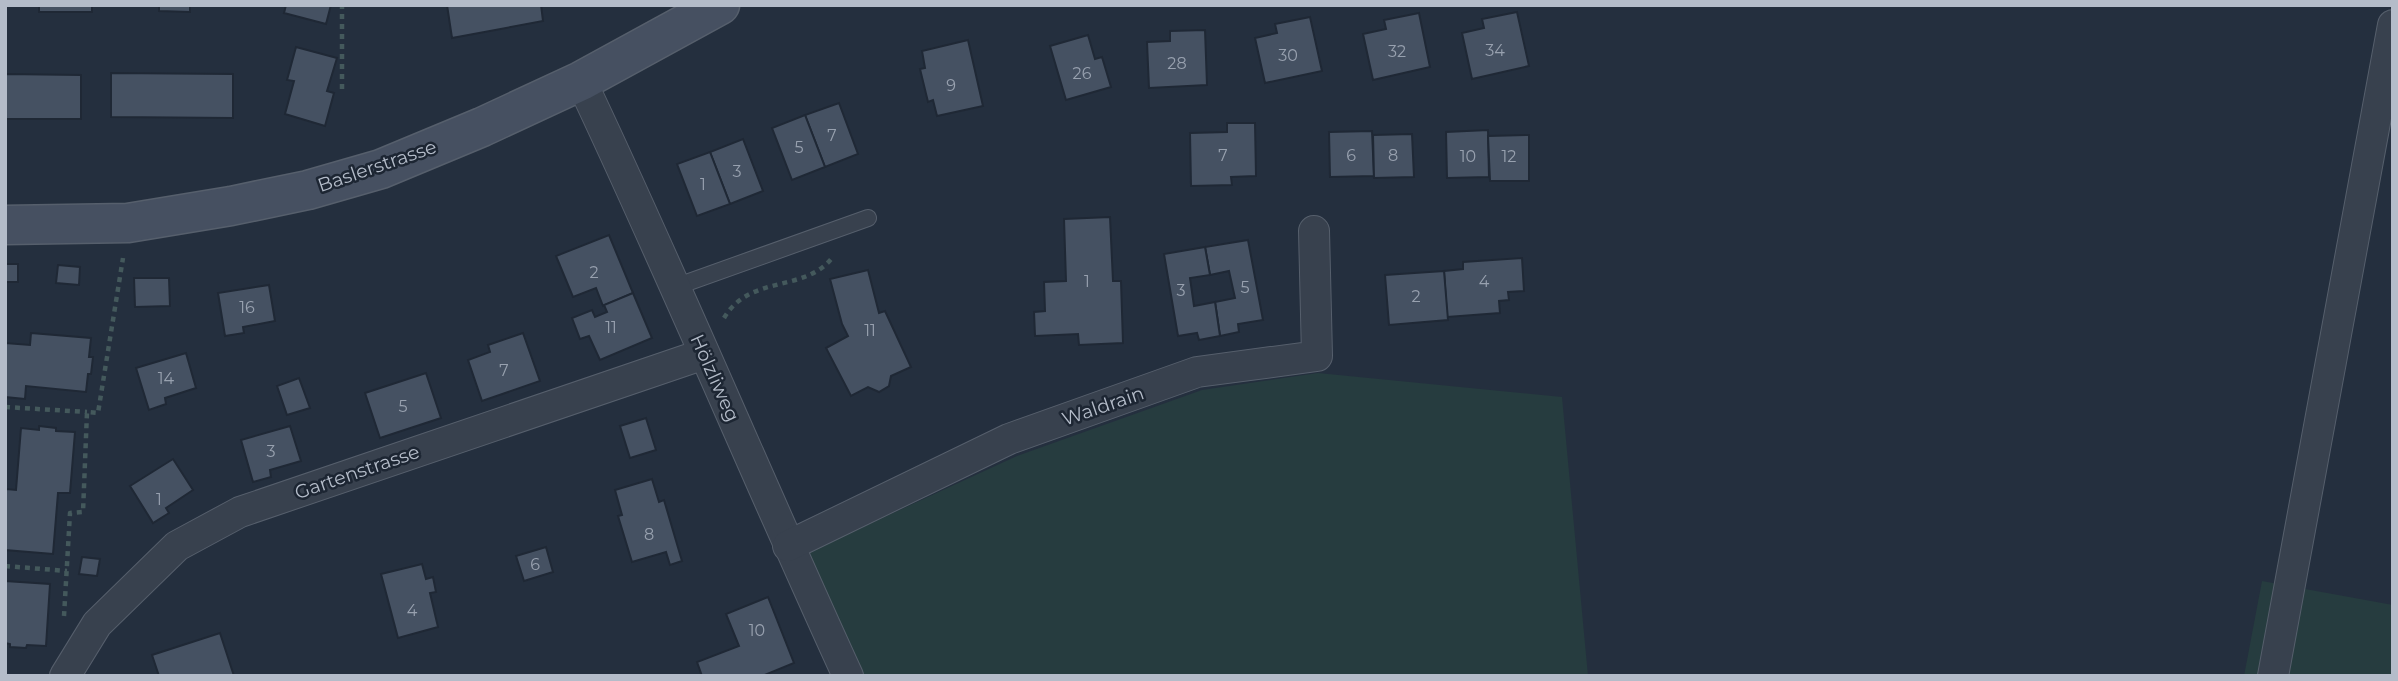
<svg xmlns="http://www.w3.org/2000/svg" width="2398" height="681" font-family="Montserrat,sans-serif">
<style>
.green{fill:#263c3f}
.building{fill:#455162;stroke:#1f2835;stroke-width:2}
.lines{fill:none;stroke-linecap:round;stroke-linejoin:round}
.lane-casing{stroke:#565f6c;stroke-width:18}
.street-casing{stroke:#565f6c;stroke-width:32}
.secondary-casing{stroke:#565f6c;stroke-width:41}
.path{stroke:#44595c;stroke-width:4.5;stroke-dasharray:5 5;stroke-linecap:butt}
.lane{stroke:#38414e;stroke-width:16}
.street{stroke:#38414e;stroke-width:30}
.secondary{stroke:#465061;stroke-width:38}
.labels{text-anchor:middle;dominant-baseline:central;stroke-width:5;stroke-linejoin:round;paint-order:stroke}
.number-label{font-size:16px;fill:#98a1af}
.street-label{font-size:19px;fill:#b4bcc9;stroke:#1d2633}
</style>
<rect width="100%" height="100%" fill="#242f3e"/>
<!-- green -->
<g class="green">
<path d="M1318,373L1562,397L1588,676H859L804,554L1017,456L1202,390Z"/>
<path d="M2262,581L2393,605V676H2244Z"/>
</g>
<!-- building -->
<g class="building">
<rect x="39" y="5" width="53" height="7"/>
<path d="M159,5H190V12L159,11Z"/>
<path d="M286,5H331L326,24L284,13Z"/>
<path d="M447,5H541L543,21L452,38Z"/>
<path d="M1517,12L1529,66L1472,79L1462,33L1484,28L1482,19Z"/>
<path d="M1419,13L1430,67L1373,80L1363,34L1386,29L1384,20Z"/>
<path d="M1310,17L1322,71L1265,83L1255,38L1277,33L1275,24Z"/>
<path d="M1205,30L1207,85L1149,88L1147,42L1170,41V31Z"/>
<path d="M1088,35L1095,59L1102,57L1111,87L1066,100L1050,46Z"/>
<path d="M968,40L983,106L937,116L933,100L928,102L920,69L925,68L922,51Z"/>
<path d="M296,47L337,58L327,91L334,93L325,126L285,114L294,81L287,80Z"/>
<path d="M111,73L233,74V118L111,117Z"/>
<path d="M5,74L81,75V119H5Z"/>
<path d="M839,103L858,154L825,167L805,115Z"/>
<path d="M805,115L825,167L792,180L772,128Z"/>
<path d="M1227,123H1255L1256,176L1231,177L1232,185L1191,186L1190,133L1227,132Z"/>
<path d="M1488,130L1489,177L1447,178L1446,132Z"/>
<path d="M1372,131L1374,176L1330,177L1329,132Z"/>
<path d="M1412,134L1414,177L1374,178L1373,135Z"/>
<path d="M1529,135V181H1490L1488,136Z"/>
<path d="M743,139L763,191L730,204L710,152Z"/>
<path d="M710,152L730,204L697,216L677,164Z"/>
<path d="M1110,217L1113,281H1121L1123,343L1079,345L1078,334L1035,336L1034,312L1045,311L1044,282L1066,281L1064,219Z"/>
<path d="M609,235L633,293L603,306L596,288L573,297L556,256Z"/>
<path d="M1248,240L1263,320L1238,324L1239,332L1220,336L1215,302L1235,298L1229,271L1210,275L1205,247Z"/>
<path d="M1205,247L1210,275L1190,278L1194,306L1215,302L1220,336L1199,340L1197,333L1178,336L1164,254Z"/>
<path d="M1522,258L1524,291L1508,292L1509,300L1499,301L1500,313L1447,317L1444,271L1463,269V262Z"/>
<rect x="5" y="264" width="13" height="18"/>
<path d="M58,265L80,267L79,285L56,283Z"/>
<path d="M868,270L879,313L885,311L911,367L891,376L889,386L879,392L868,387L851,396L826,348L848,336L842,324L830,279Z"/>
<path d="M1444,271L1448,320L1389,325L1385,275Z"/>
<path d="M134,278H169L170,306L135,307Z"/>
<path d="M269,285L275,321L243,327L244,333L225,336L218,293Z"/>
<path d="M633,293L652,338L600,360L589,336L580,339L572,318L592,310L595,317L607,312L604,305Z"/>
<path d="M31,333L91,338L89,357H93L91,374H88L86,392L26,386L25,399L5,397V343L30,345Z"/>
<path d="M523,333L540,381L482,401L468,360L490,352L488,345Z"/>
<path d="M186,353L196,388L165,398L166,404L149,410L136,368Z"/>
<path d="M426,373L441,418L380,438L365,393Z"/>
<path d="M299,378L310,408L287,415L277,386Z"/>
<path d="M646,418L656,450L630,458L620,426Z"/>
<path d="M39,426L56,428V431L75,432L70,493H58L53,554L5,550L6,489L16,490L21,428L39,430Z"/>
<path d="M290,426L301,461L270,470L271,477L253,482L241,440Z"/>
<path d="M173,459L193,490L166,508L169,513L153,523L130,486Z"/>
<path d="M652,479L659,502L664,500L682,561L670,565L666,552L632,562L618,516L622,515L615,490Z"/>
<path d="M546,547L553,572L524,581L516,556Z"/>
<path d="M82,557L100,559L97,576L79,574Z"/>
<path d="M422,564L426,579L433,577L436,592L430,593L438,627L398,638L381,574Z"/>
<path d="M5,581L50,584L46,646L27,645L26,648L10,647V644L5,643Z"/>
<path d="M768,597L794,663L762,676H702L697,662L739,646L726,614Z"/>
<path d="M220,633L234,676H159L152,655Z"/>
</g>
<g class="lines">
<defs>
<path id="lane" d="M675,287L868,218"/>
<g id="street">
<path d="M581,81C674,277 757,478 848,676"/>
<path d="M788,546L1009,439L1197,372L1317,356L1314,231"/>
<path d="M65,676L97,624L177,546L240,512L704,354"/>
<path d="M2273,676L2393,25"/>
</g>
<path id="secondary" d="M5,225L128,223L231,206L308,190L381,169L482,127L581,81L720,5"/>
</defs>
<!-- lane casing -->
<use href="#lane" class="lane-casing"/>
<!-- street casing -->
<use href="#street" class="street-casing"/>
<!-- secondary casing -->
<use href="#secondary" class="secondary-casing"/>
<!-- path -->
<g class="path">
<path d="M342,89V5"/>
<path d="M724,318C750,274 804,293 832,258"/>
<path d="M5,407L87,412"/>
<path d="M5,566L67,571"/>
<path d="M64,616L70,513L83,512L87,412L98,413L123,258"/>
</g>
<!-- lane -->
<use href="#lane" class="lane"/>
<!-- street -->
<use href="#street" class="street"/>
<!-- secondary -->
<use href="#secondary" class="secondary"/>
</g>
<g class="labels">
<!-- number labels -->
<g class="number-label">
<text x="1495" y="50">34</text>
<text x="1397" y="51">32</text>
<text x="1288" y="55">30</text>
<text x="1177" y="63">28</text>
<text x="1082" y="73">26</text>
<text x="951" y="85">9</text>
<text x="832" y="135">7</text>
<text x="799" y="147">5</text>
<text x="1223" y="155">7</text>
<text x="1351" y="155">6</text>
<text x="1393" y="155">8</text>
<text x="1468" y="156">10</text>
<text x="1509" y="156">12</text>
<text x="737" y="171">3</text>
<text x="703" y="184">1</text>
<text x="594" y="272">2</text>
<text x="1087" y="281">1</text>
<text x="1484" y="281">4</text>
<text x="1245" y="287">5</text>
<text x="1181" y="290">3</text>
<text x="1416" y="296">2</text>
<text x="247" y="307">16</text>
<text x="611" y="327">11</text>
<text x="870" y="330">11</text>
<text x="504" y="370">7</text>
<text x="166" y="378">14</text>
<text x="403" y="406">5</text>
<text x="271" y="451">3</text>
<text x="159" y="499">1</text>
<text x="649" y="534">8</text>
<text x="535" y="564">6</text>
<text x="412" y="610">4</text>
<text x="757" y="630">10</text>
</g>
<!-- street labels -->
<g class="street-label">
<text transform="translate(377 166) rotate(-19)">Baslerstrasse</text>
<text transform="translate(715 378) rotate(66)">Hölzliweg</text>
<text transform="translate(1103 406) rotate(-19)">Waldrain</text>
<text transform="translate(357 472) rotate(-19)">Gartenstrasse</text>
</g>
</g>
<!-- border -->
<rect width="2398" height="681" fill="none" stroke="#b4bcc9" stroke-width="14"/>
</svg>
